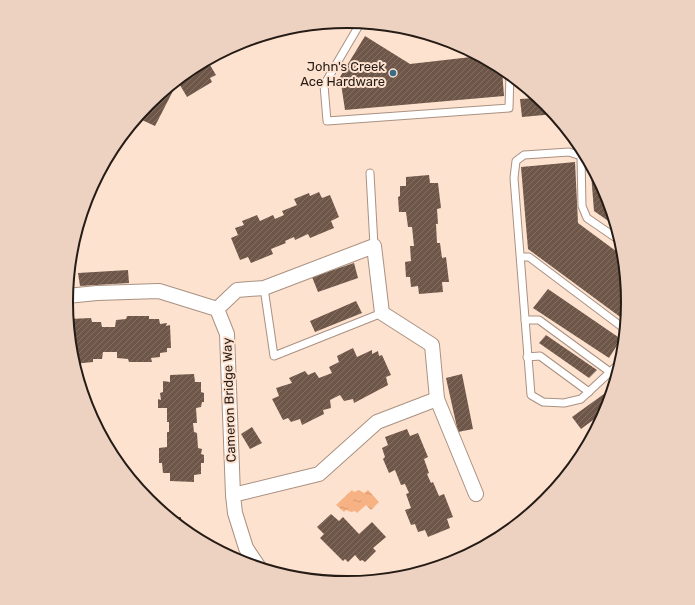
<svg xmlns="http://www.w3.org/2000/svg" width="695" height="605" font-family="Rubik,sans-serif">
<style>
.water{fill:url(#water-ripples)}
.building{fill:url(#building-hatch)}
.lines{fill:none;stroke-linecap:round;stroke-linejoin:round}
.service-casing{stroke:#aa9181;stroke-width:9}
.minor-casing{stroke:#aa9181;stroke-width:16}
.service{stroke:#fff;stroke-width:7}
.minor{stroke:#fff;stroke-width:14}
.poi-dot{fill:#386c89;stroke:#fee2d0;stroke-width:1.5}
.labels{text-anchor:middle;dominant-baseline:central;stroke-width:4;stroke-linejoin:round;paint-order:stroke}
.poi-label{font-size:13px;fill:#261c16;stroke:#fee2d0;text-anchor:end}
.street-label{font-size:13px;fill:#261c16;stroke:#fee2d0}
.rim{fill:none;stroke:#261c16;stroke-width:2}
</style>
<defs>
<pattern id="water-ripples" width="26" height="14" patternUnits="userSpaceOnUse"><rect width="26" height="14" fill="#f7b284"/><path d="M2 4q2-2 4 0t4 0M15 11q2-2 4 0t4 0" fill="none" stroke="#d49871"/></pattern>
<pattern id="building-hatch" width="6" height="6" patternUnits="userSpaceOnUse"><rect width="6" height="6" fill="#6e5748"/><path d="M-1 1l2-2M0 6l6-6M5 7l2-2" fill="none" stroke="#827064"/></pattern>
</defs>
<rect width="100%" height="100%" fill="#fee2d0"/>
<!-- water -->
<path class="water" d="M352,490L354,492L359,490L364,493L368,490L379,502L371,510L366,505L357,513L355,511L351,512L346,510L344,512L336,505Z"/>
<!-- building -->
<g class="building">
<path d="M365,36L410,64L480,56L492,62L502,70L504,96L345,110L340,77Z"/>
<path d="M207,60L216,75L210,78L212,82L187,97L177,80L191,68Z"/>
<path d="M169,87L174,89L155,126L142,120L150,102Z"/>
<path d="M539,98L547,104L555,114L522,117L520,99Z"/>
<path d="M590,161L605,191L607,205L612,208L617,227L594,211Z"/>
<path d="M575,162L578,223L624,257L629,303L627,322L528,249L521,167Z"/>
<path d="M429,175L430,183H438L441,208L437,209L438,224H436L437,243H440L442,258L446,257L449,282H442L443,292L419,294L418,286L411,287L410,277H406L405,262L411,261L410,246H414L412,227H408L406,212H399L398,197L400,196V186H406V177Z"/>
<path d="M319,192L322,198L330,195L339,217L331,221L334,228L310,238L308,234L295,240L294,237L285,241L286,243L271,249L273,254L251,263L248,257L240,260L231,238L238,235L235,228L244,225L242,221L257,215L260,221L273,215L275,219L284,215L282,211L297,205L294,199L309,193L310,196Z"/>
<path d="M354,263L358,278L318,292L312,277Z"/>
<path d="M128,270L129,283L80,286L78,273Z"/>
<path d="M548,289L621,339L609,358L533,308Z"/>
<path d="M356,301L362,313L315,332L310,321Z"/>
<path d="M127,316H149V319H159L160,324L167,323L166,326L170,325L171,348H167V352L160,353V357L151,358L152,362H129L128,359L117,358V352H103L102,359H93V362L73,364L71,357L68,322L69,319L91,318L92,322H101L102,327H115L116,320L126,319Z"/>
<path d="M546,335L597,370L589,378L539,343Z"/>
<path d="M353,348L357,357L372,350V354L378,351L379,356L382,355L391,375L386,377L388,385L354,403L353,399L344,401L340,395L330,400L331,408L323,410L324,414L302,425L300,419L291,422L288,418L283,420L272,399L279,396L276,388L292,383L289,378L305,371L308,375L315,372L319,378L332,373L329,367L339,362L337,356Z"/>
<path d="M194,374L195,382H201V392L204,393V402H202L201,407L196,408L197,423H193L194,432L197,433L198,448L202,449L201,454L204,455V463H201V474L194,475V482L170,481V473H163L162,463H159V448L167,447V432H169V422H167V408H158V399L161,400L160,393L163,392V381L170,382V375Z"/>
<path d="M462,374L473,429L458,432L446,378Z"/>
<path d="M615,386L608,409L581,429L572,417Z"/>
<path d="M252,427L262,443L250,449L241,434Z"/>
<path d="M407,429L410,436L418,433L428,457L424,459L429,473L427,474L431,483L433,482L439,496L444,494L453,517L447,519L450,528L428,537L425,530L418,532L415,524L411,525L405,510L411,508L406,494L409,493L405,484L401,485L395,470L389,473L383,459L385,457L382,448L388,445L385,437Z"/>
<path d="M331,514L339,521L343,517L359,534L372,522L386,537L373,548L376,551L365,562L362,560L360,561L355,555L348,562L345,559L343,561L320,538L324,534L317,527Z"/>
<path d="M165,515H173V517H181V528Z"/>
</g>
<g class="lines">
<defs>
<g id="service">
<path d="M361,22L324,85L327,121L509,108L510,73"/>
<path d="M370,173L374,246"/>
<path d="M622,242L587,218L582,206L581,156L569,152L524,155L516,161L514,178L531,395L543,402L564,403L581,399L623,360"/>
<path d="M521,257H529L626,330"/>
<path d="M264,288L274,356L382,313"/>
<path d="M525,320H539L610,372"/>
<path d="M527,357L540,356L589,392"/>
</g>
<g id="minor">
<path d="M67,296L97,293L159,291L217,309L227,334L233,495L235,513L246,548L260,569"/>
<path d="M217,309L237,290L264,288L374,246L382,313L432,345L437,399L476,494"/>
<path d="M233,495L319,474L377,422L437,399"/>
</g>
</defs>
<!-- service casing -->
<use href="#service" class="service-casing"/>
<!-- minor casing -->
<use href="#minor" class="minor-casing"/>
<!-- service -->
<use href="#service" class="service"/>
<!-- minor -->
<use href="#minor" class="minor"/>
</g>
<!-- markers -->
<circle class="poi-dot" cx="393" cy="73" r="4"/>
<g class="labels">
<!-- poi labels -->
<g class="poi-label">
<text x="385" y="66">John's Creek<tspan x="385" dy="15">Ace Hardware</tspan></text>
</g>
<!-- street labels -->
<g class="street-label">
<text transform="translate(229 400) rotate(-92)">Cameron Bridge Way</text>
</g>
</g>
<!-- crop -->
<path d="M0 0H695V605H0ZM73 302a274 274 0 1 1 548 0a274 274 0 1 1-548 0Z" fill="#edd2c1" fill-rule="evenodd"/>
<path class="rim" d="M73 302a274 274 0 1 1 548 0a274 274 0 1 1-548 0Z"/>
</svg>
